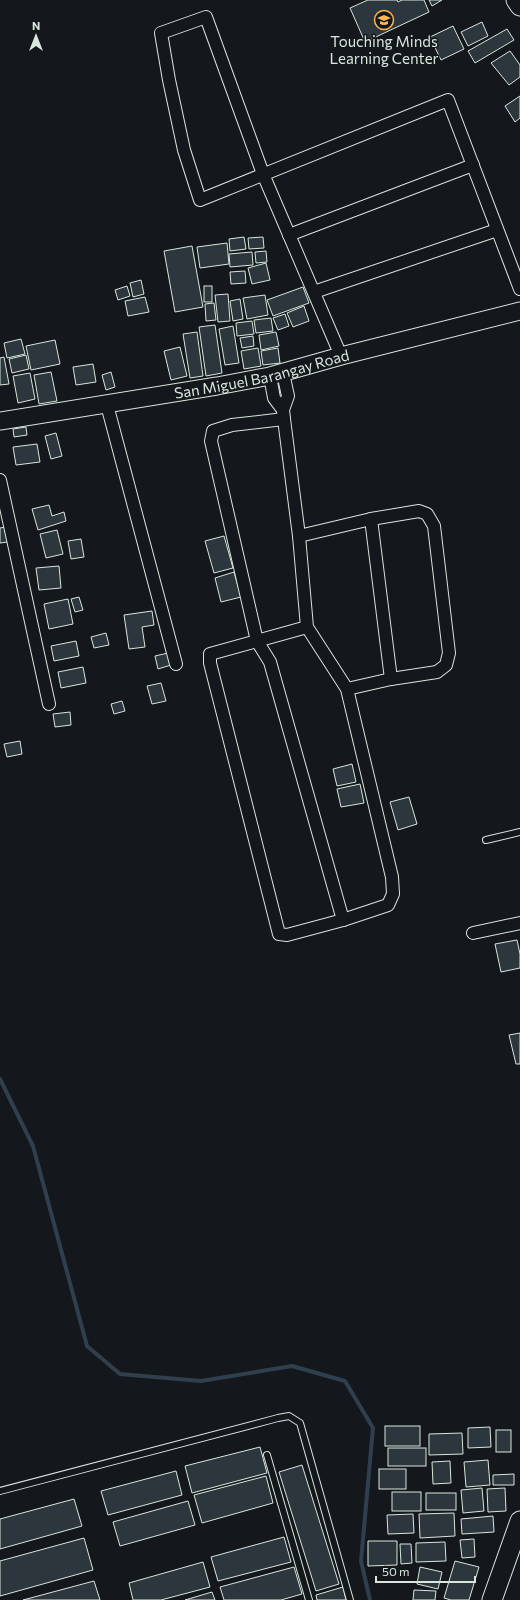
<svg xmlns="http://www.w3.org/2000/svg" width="520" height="1600" font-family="Commissioner,sans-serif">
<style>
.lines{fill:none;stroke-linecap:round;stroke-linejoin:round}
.stream{stroke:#2f3f4d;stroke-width:4}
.building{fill:#2c363c;stroke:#d8e6dc}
.lane-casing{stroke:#d8e6dc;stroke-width:8}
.street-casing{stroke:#d8e6dc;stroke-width:14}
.secondary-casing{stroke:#d8e6dc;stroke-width:19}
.primary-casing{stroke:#d8e6dc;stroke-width:21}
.lane{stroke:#14181c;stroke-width:6}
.street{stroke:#14181c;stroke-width:12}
.secondary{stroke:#14181c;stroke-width:17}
.primary{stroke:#14181c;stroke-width:19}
.labels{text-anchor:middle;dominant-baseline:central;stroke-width:3;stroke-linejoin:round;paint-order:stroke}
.poi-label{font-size:15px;fill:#d8e6dc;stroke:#14181c}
.street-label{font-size:15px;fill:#d8e6dc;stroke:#14181c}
</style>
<rect width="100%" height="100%" fill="#14181c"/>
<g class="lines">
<!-- stream -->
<path class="stream" d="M0,1079L33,1146L87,1346L120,1374L201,1381L292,1366L345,1381L373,1428L361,1561L370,1600"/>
</g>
<!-- building -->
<g class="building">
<path d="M368,0H397L398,2L402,0H424L429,12L365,42L350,8Z"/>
<path d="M429,0H442L432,6Z"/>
<path d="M482,22L488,36L468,46L461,32Z"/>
<path d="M453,26L464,49L441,60L430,37Z"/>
<path d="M507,29L514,40L475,63L468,51Z"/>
<path d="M510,51L520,65V77L509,85L491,63Z"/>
<path d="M520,96V118L515,122L505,106Z"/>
<path d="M244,237L246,249L230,251L229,239Z"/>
<path d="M263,237L264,248L249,249L248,238Z"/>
<path d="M227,243L229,264L200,268L197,247Z"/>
<path d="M192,246L203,307L175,312L164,251Z"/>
<path d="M266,251L267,262L256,263L255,252Z"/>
<path d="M252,252L253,265L230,267L229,254Z"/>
<path d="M266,263L270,280L252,284L248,268Z"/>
<path d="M245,271L246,283L231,284L230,272Z"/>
<path d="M141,280L144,294L133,297L130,283Z"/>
<path d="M127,286L130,296L118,300L115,290Z"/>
<rect x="204" y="286" width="8" height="16"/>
<path d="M303,287L309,303L273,316L267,300Z"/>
<path d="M228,294L230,321L218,322L215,295Z"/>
<path d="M265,295L268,315L247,319L243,298Z"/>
<path d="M145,297L149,312L128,316L125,301Z"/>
<path d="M240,299L243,319L233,321L230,301Z"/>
<path d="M214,303L216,320L206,321L205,304Z"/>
<path d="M304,306L309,321L293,327L287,313Z"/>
<path d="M285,314L289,326L278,330L273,318Z"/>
<path d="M271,318L273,331L256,333L254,320Z"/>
<path d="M252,321L254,334L237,336L236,323Z"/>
<path d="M215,325L222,373L206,376L199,327Z"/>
<path d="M233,326L239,363L225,365L219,329Z"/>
<path d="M197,332L203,376L190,378L183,334Z"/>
<path d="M276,332L279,346L261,350L259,335Z"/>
<path d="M253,336L254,346L242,348L240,338Z"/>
<path d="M21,339L25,354L7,358L4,343Z"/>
<path d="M55,340L60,364L31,370L26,346Z"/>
<path d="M180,347L187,376L171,380L164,351Z"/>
<path d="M258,348L261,366L244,369L241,351Z"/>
<path d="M278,348L280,363L263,365L261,351Z"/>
<path d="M26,355L29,369L12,373L9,359Z"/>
<path d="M4,357L9,384L0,385V358Z"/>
<path d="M93,364L96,382L76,385L73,367Z"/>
<path d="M51,372L57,401L39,404L34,375Z"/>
<path d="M111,372L115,387L106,390L102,375Z"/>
<path d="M30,373L35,399L18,403L13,376Z"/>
<path d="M26,427L27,435L14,437L13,429Z"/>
<path d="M56,433L62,456L51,459L45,436Z"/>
<path d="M37,444L40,462L16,465L13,447Z"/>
<path d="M49,505L52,516L64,512L66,521L38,530L32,509Z"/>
<path d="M5,527L8,542L0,543V528Z"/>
<path d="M57,530L63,554L46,558L40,534Z"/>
<path d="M224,536L233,568L214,573L205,541Z"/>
<path d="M81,539L84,557L71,559L68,541Z"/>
<path d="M59,566L61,588L39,590L36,568Z"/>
<path d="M234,572L241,597L221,602L215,578Z"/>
<path d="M79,597L83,610L75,612L71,599Z"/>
<path d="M68,599L73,624L49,629L44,604Z"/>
<path d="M152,611L154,625L142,627L145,647L129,649L124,615Z"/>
<path d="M106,633L109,645L94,648L91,637Z"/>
<path d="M76,641L79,656L54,661L51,646Z"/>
<path d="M168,653L171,665L158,669L155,656Z"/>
<path d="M83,667L86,683L61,688L58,672Z"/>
<path d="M161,683L166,701L152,704L147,686Z"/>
<path d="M122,701L125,711L114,714L111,704Z"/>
<path d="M70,712L71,725L55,727L53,714Z"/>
<path d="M20,741L22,754L7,757L4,744Z"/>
<path d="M352,764L356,782L337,786L333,769Z"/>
<path d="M360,784L364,803L341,807L337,789Z"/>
<path d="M409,797L417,824L398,830L390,802Z"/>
<path d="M517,940L520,954V968L501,972L495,944Z"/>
<path d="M520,1033V1064H516L509,1035Z"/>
<rect x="385" y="1426" width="35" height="20"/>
<path d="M490,1427L491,1447L468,1448V1428Z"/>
<rect x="496" y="1430" width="15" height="22"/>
<path d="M462,1433L463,1454L429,1455V1434Z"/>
<path d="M260,1447L267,1473L192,1493L185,1466Z"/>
<rect x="388" y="1448" width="38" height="18"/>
<path d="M488,1460L490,1485L466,1487L464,1462Z"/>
<path d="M450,1461L451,1483L433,1484L432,1462Z"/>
<path d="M302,1465L339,1584L316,1591L279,1472Z"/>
<rect x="379" y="1469" width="27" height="20"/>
<path d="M176,1471L182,1495L108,1515L101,1491Z"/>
<path d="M514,1474V1485H493V1475Z"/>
<path d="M266,1476L273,1503L202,1523L194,1495Z"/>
<path d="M482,1488L484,1511L463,1513L461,1490Z"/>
<path d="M505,1488L506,1511L488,1512L487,1489Z"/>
<rect x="392" y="1492" width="29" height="19"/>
<rect x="426" y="1493" width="30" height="17"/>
<path d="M74,1499L82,1526L0,1549V1519Z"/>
<path d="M188,1501L195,1525L120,1546L113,1522Z"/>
<path d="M454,1513L455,1536L420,1538L419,1514Z"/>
<path d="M413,1514L414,1533L388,1534L387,1515Z"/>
<path d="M493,1516L494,1532L462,1534L461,1519Z"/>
<path d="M284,1537L291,1562L218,1581L211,1557Z"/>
<path d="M84,1538L93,1570L0,1596V1561Z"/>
<path d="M474,1539L475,1557L462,1558L460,1540Z"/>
<path d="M368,1541H397V1565L368,1566Z"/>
<path d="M445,1542L446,1561L416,1562V1543Z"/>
<path d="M400,1544H411L412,1563L401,1564Z"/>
<path d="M455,1561L479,1567L469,1600H451L444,1598Z"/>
<path d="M203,1562L210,1587L161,1600H133L129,1583Z"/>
<path d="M294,1567L302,1594L281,1600H224L220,1587Z"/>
<path d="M420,1567L442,1572L438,1589L417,1584Z"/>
<path d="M94,1581L100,1600H23Z"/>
<path d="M343,1587L346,1600H317L316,1595Z"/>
<path d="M414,1590L436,1591L435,1600H413Z"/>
<path d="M212,1592L215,1600H185Z"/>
</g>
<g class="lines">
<defs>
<g id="lane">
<path d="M486,840L520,832"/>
<path d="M267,1455L309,1600"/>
<path d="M0,1491L278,1418L289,1416L300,1423L350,1600"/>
</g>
<g id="street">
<path d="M289,235L473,165"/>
<path d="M314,292L497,230"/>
<path d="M341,356L263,174L206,17L161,33L169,80L184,150L200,200L448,100L520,289"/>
<path d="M283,373L288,396L283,410L284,419L299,536L307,627L347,689L392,877L393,894L388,905L343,920L287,935L279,934L210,663V654L307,627"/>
<path d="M270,376L274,398L283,410"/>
<path d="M107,405L176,664"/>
<path d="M284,419L232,425L213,431L211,441L257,641L270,662L343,920"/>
<path d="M0,480L49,704"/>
<path d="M371,519L391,679"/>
<path d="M299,536L371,519L419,511L427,514L434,526L449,653L446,665L437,672L391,679L347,689"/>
<path d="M473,933L520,923"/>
</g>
<g id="secondary">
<path id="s1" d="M0,421L217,386L270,376L341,356L520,311"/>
</g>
<g id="primary">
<path d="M516,0L520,6"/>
<path d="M492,1600L520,1521"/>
</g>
</defs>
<!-- lane casing -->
<use href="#lane" class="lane-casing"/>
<!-- street casing -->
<use href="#street" class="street-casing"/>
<!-- secondary casing -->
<use href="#secondary" class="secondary-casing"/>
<!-- primary casing -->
<use href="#primary" class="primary-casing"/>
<!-- lane -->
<use href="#lane" class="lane"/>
<!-- street -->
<use href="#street" class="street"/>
<!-- secondary -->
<use href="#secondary" class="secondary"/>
<!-- primary -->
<use href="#primary" class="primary"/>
</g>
<!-- icons -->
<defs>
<symbol id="school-ring" viewBox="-11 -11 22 22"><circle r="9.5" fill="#14181c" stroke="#ffb74d" stroke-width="1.5"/><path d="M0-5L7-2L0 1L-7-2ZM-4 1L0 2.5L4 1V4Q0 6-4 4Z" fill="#ffb74d"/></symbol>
</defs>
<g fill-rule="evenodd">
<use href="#school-ring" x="373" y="9" width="22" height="22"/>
</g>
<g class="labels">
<!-- poi labels -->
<g class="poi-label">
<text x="384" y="41">Touching Minds<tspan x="384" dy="17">Learning Center</tspan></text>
</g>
<!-- street labels -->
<g class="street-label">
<text stroke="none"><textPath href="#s1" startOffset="266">San Miguel Barangay Road</textPath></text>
</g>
</g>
<!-- north arrow -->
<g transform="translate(36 36)" stroke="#14181c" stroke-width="3" paint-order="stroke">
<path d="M0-3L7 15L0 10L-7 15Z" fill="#d8e6dc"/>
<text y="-6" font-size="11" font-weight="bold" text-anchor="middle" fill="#d8e6dc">N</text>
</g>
<!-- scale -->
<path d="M376 1576v6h99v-6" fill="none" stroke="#d8e6dc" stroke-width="2"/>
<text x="382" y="1576" font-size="12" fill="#d8e6dc" stroke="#14181c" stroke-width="3" paint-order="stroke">50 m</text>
</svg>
